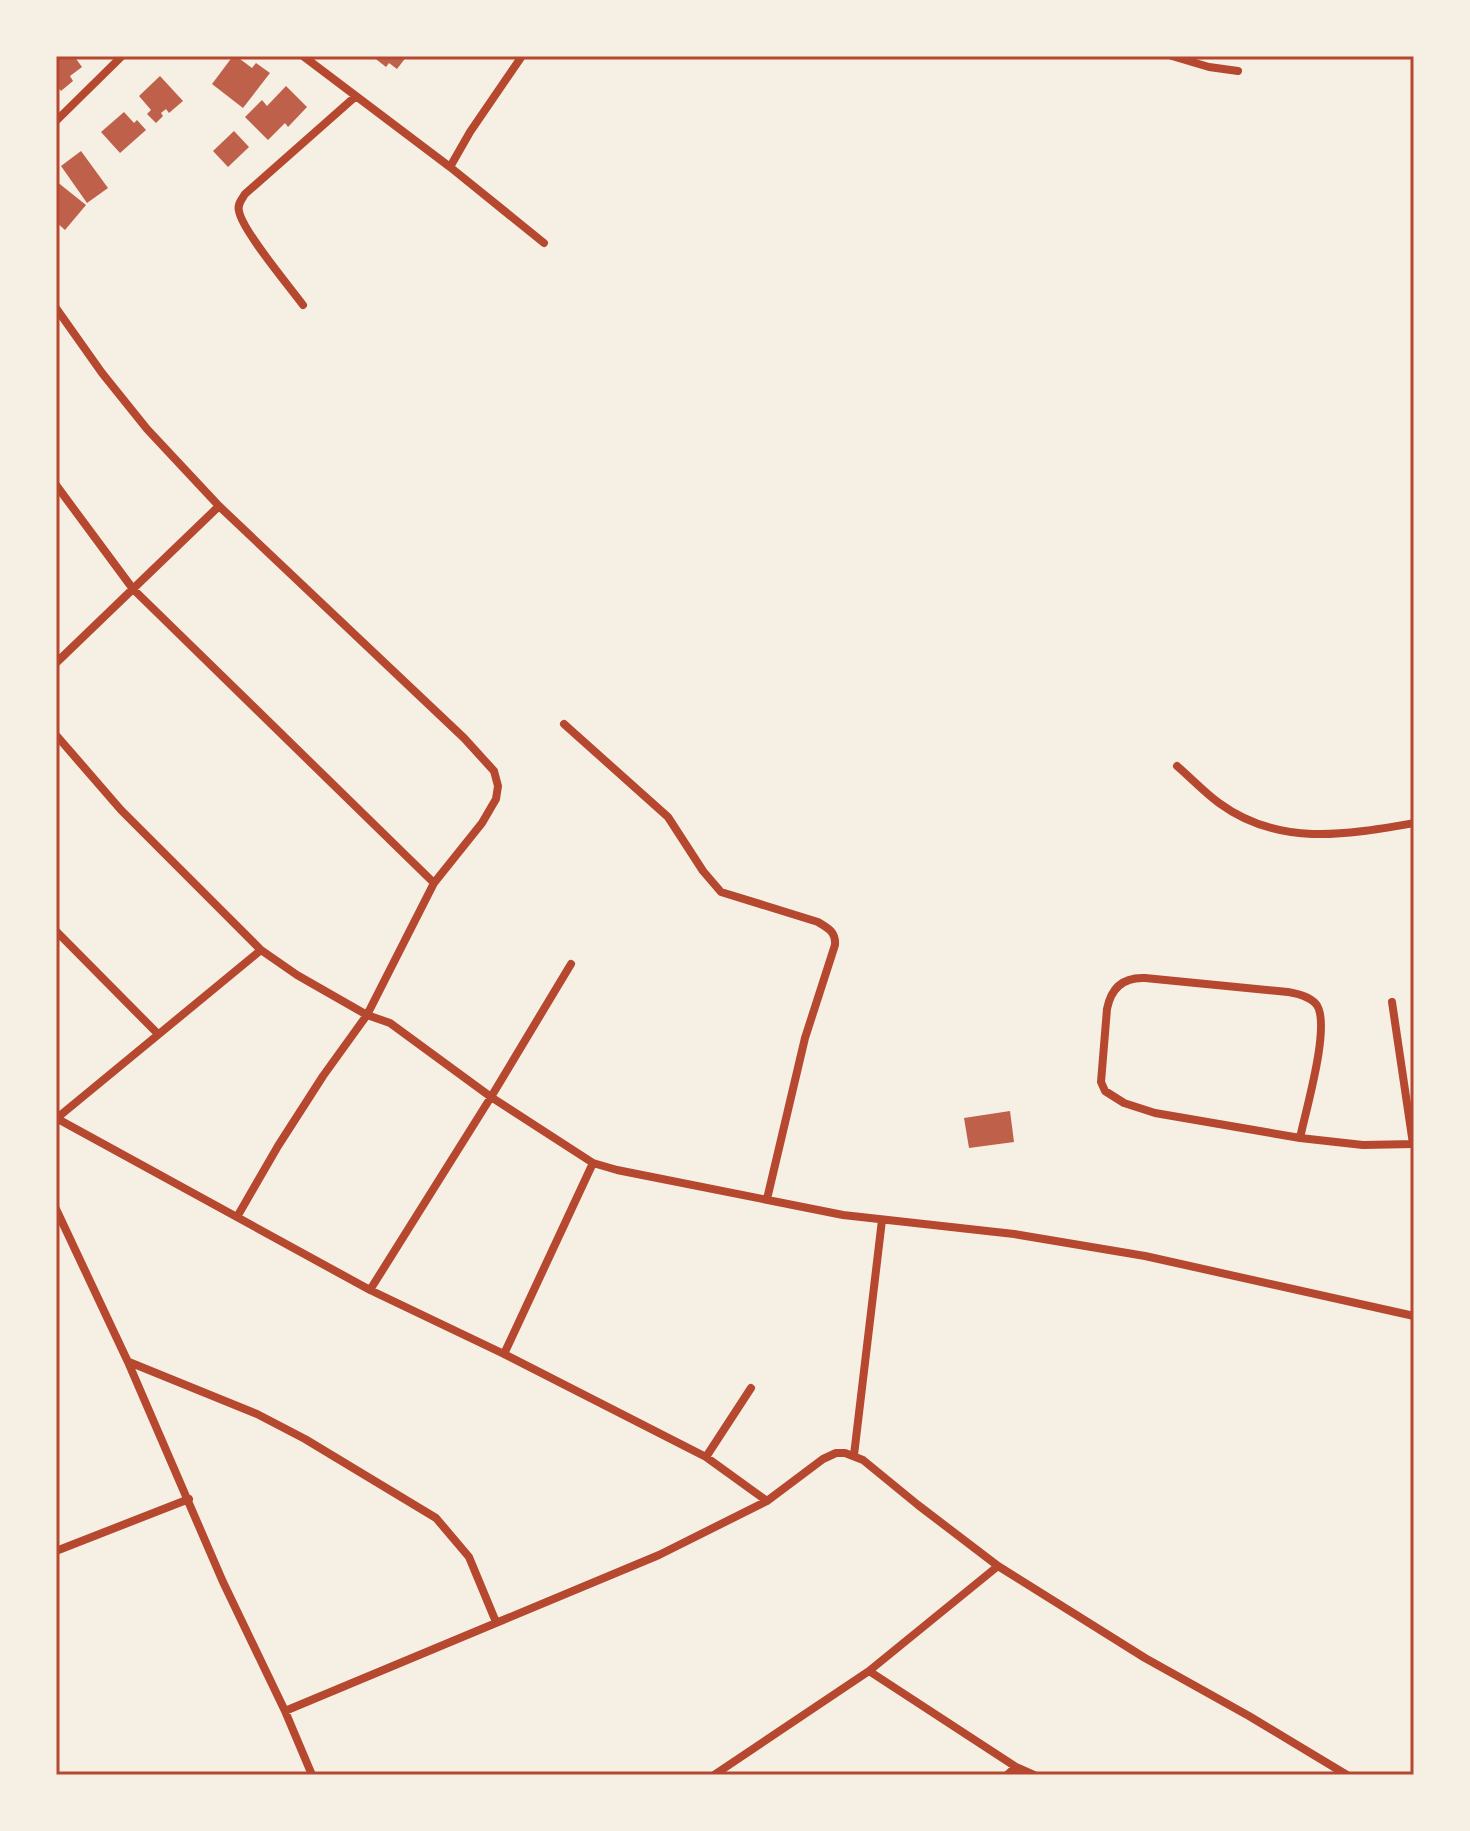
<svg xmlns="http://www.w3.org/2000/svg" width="1470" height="1831" font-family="'DM Sans',sans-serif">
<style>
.building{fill:#bf614a}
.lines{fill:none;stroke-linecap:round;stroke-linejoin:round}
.minor{stroke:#b5482f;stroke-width:8}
.neatline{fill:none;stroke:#b5482f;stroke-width:3}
</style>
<rect width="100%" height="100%" fill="#f6efe4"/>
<path class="building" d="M56 56H74L82 67 70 76 73 81 61 91 56 85Z
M233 56H236L252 68 256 63 270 73 243 108 212 84Z
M372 56H407L397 69 389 63 386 67Z
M160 76 183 101 169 113 166 109 161 113 163 116 156 123 147 114 151 110 139 96Z
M286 86 307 107 288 127 285 123 268 140 245 117 262 100 267 106Z
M124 112 134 123 137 120 146 130 120 153 101 132Z
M234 131 249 147 228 167 213 151Z
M81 151 108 188 87 203 61 166Z
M56 181 86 205 65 230 56 222Z
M1010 1111 1014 1142 969 1148 964 1118Z"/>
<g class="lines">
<path class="minor" d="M303 56 450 167 544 243
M1172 56 1209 67 1238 71
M56 121 122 56
M450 167 470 132 522 56
M303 305C289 286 242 230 239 211 237 204 242 199 245 194L356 96
M56 308 102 373 147 429 219 506 464 738 494 771 498 786 496 799 482 823 434 883 367 1015 323 1076 278 1146 237 1217
M56 485 133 589 434 883
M56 663 219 506
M564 724 668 817 703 871 721 892 818 922C828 928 836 932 835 945L805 1038 767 1199
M56 735 121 810 261 950 297 975 367 1015 390 1023 491 1097 593 1163 617 1170 843 1215 1014 1234 1145 1256 1414 1316
M1177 766C1191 778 1204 792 1219 803 1279 847 1345 835 1414 823
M56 931 157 1033
M1392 1002 1413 1144
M56 1118 370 1290 504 1354 706 1457 767 1501
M57 1118 261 950
M1300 1138C1305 1113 1332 1023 1316 1004 1309 996 1298 994 1288 992L1145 978C1123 977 1111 988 1107 1009L1101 1082 1105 1091 1124 1103 1155 1113 1300 1138 1363 1145 1414 1144
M56 1209 128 1362 223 1582 285 1711 312 1775
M370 1290 491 1097 571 964
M504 1354 593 1163
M129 1362 257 1414 305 1439 436 1518 469 1557 496 1622
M854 1455 882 1220
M706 1457 751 1388
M56 1551 189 1499
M998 1566 869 1671 1016 1767 1034 1775
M285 1711 659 1555 767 1501 823 1459 836 1453H845L863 1460 918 1505 998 1566 1145 1658 1249 1716 1347 1775
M714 1775 869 1671
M1007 1775 1016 1767"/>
</g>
<rect width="1470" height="1831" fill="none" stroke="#f6efe4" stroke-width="116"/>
<rect x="58" y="58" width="1354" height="1715" class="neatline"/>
</svg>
